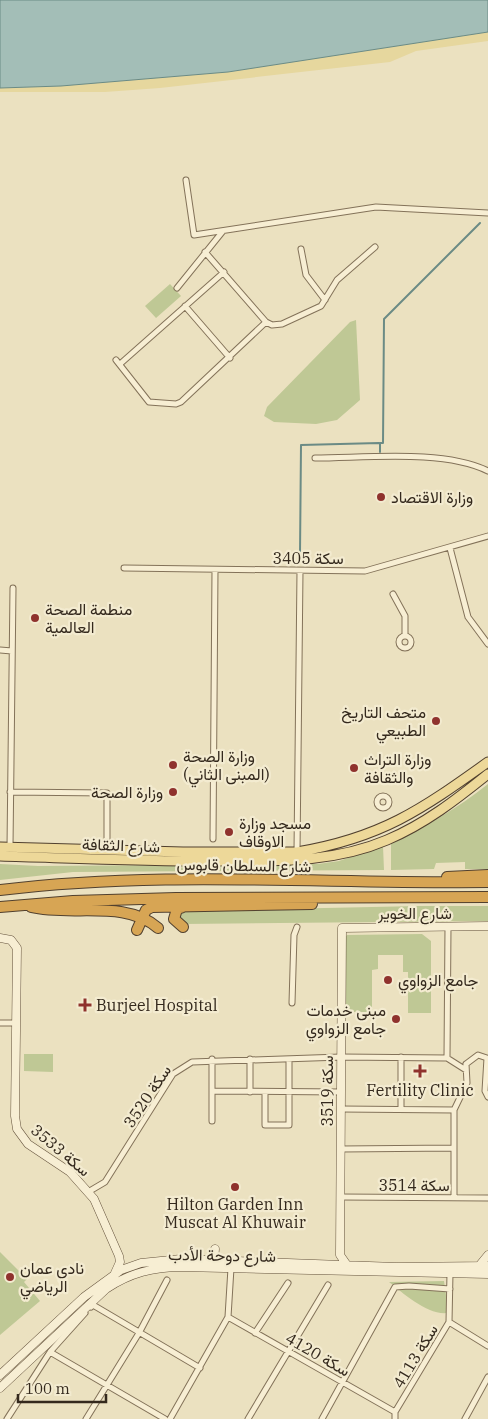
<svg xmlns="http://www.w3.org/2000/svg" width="488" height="1419" font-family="'IBM Plex Serif',Vazirmatn,serif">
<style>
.green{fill:#bfc895}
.sand{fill:#e6d79e}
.water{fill:#a3beb7;stroke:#6b8b85}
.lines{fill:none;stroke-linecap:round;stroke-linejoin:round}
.stream{stroke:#6b8b85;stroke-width:2}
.street-casing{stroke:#837259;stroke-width:7}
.secondary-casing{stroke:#65533d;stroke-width:9}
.primary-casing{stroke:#51402e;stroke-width:11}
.highway-casing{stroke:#51402e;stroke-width:12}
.street{stroke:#f7eed3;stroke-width:5}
.secondary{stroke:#f7eed3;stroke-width:8}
.primary{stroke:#edd899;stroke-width:9}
.highway{stroke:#d7a554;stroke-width:10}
.poi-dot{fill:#8f322d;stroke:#f3ebd0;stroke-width:2}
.labels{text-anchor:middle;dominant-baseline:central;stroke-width:4.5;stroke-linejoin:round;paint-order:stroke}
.poi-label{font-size:16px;fill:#34291d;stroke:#f3ebd0;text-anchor:start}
.street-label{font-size:16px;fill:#34291d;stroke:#f3ebd0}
</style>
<rect width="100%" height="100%" fill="#ebe1c0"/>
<path class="green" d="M170 284 181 296 156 318 145 306Z
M356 320 360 400 337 420 316 424 274 422 264 416 267 407 350 322Z
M488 784V869H465V862L436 863 434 869 391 870V844C425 826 457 809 488 784Z
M383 846 384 870 73 872 0 880V864L38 866 318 864 339 861Z
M419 906H488V921L183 924 181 923 179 914 183 911Z
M422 934 431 941V1013H408V972H403V955H378V969L372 970V1012H344L345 938 347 935Z
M24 1054H53V1072L24 1071Z
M0 1252 27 1279 24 1282 40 1301 0 1335Z
M444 1281 448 1309 447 1313C427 1315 403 1293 389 1282Z"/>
<path class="sand" d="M488 32V41L416 51 390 62 160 88 105 92H0V88L61 86 228 72Z"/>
<path class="water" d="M0 0H488V32L228 72 61 86 0 88Z"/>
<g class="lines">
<path class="stream" d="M380 452V443H383L384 319 480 223
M300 554 301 445 379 443"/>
<defs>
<path id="street" d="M186 180 194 235 376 207 488 213
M301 249 306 275 325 300
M205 252 266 322 272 325 282 324 321 306 337 280 375 247
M177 288 223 231
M185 306 230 358
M116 360 149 402 176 404 181 402 266 322
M120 364 224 272
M315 458C365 458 444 449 488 471
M450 548 468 617 488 644
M124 568 365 571 488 536
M393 594 405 616V636
M399 642a6 6 0 1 1 12 0a6 6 0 1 1-12 0Z
M0 650 12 651
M10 792 107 793V850
M377 802a6 6 0 1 1 12 0a6 6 0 1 1-12 0Z
M213 839 215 570
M10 847 13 588
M297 852 300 571
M292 1003 294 935 297 927
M0 1023H16
M447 1058 448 927
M466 1064 478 1055 487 1058 485 1091 488 1097
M212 1091 341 1092
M250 1092V1059
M265 1092V1125H289V1059
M341 1109 454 1110
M401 1109V1057
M212 1121V1059
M341 1149 454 1148
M88 1192 105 1182 173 1074 192 1062 341 1057 447 1058 466 1070
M341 1197 488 1198
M454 1198V1110L467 1083 466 1064
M91 1307 93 1305 200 1368
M228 1317 395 1412
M449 1322 488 1346
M255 1333 288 1283
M50 1352 165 1419
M7 1419 50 1352 85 1313
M86 1419 139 1333 167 1280
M170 1419 228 1317 231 1268
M248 1419 328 1285
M322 1419 395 1287 409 1286 450 1289
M395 1419V1412L449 1322 450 1273
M465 1419 488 1377"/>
<path id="secondary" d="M0 938 11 940 17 948 15 1116 17 1129 28 1144 70 1172 94 1199 119 1256 120 1262 115 1273
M214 1260 215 1249
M347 1265 340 1255 342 928 488 926
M479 1266 488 1255
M0 1375 84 1297 121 1270 141 1263 181 1259 396 1267 488 1266
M0 1388 106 1289C130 1273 153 1267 182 1267L488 1274"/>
<path id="primary" d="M0 847 183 852H297C381 838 421 810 488 762
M0 856C71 858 141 861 212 861 272 861 331 864 387 840 425 824 457 799 488 774"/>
<path id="highway" d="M447 877 488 875
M0 890C162 870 325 884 488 882
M0 907 73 901 176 898 488 897
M31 907C72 917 125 899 158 928
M183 927 174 919 177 909 183 907
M137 930 146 910 152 907 312 904"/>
</defs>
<use href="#street" class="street-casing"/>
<use href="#secondary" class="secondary-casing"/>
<use href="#primary" class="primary-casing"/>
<use href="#highway" class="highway-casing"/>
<use href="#street" class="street"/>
<use href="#secondary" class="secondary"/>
<use href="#primary" class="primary"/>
<use href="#highway" class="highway"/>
</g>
<g class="poi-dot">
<circle cx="381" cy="497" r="5"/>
<circle cx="35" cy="618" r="5"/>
<circle cx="436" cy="721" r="5"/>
<circle cx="173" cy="765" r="5"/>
<circle cx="354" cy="768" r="5"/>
<circle cx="173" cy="792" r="5"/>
<circle cx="229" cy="832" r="5"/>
<circle cx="388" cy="980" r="5"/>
<path d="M82.5 997.5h5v5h5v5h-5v5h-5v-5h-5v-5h5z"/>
<circle cx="396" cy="1019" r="5"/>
<path d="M417.5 1063.5h5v5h5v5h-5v5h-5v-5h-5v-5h5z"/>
<circle cx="235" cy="1187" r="5"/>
<circle cx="10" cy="1277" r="5"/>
</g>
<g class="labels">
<g class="poi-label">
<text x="391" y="497">وزارة الاقتصاد</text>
<text x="45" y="609">منطمة الصحة<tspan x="45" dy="18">العالمية</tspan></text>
<text x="426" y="712" text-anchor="end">متحف التاريخ<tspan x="426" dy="18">الطبيعي</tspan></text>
<text x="183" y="756">وزارة الصحة<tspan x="183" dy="18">(المبنى الثاني)</tspan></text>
<text x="364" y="759">وزارة التراث<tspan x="364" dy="18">والثقافة</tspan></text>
<text x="163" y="792" text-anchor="end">وزارة الصحة</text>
<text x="239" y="823">مسجد وزارة<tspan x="239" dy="18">الاوقاف</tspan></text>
<text x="398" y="980">جامع الزواوي</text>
<text x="96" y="1005">Burjeel Hospital</text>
<text x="386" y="1010" text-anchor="end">مبنى خدمات<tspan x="386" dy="18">جامع الزواوي</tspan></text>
<text x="420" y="1090" text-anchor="middle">Fertility Clinic</text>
<text x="235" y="1204" text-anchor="middle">Hilton Garden Inn<tspan x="235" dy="18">Muscat Al Khuwair</tspan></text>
<text x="20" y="1268">نادي عمان<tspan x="20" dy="18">الرياضي</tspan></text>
</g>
<g class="street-label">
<text x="308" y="558">سكة 3405</text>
<text transform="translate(121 845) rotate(2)">شارع الثقافة</text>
<text transform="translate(244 865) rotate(1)">شارع السلطان قابوس</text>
<text x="415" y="913">شارع الخوير</text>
<text transform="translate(327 1091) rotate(-90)">سكة 3519</text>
<text transform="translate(147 1096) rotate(-56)">سكة 3520</text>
<text transform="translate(61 1150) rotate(40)">سكة 3533</text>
<text x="414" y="1185">سكة 3514</text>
<text transform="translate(222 1255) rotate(1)">شارع دوحة الأدب</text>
<text transform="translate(318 1354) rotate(30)">سكة 4120</text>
<text transform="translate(415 1356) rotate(-59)">سكة 4113</text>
</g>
</g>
<path d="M18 1394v8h88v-8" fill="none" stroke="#34291d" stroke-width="2.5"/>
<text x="25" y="1394" font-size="15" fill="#34291d" stroke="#f3ebd0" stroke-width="4" paint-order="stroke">100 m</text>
</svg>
